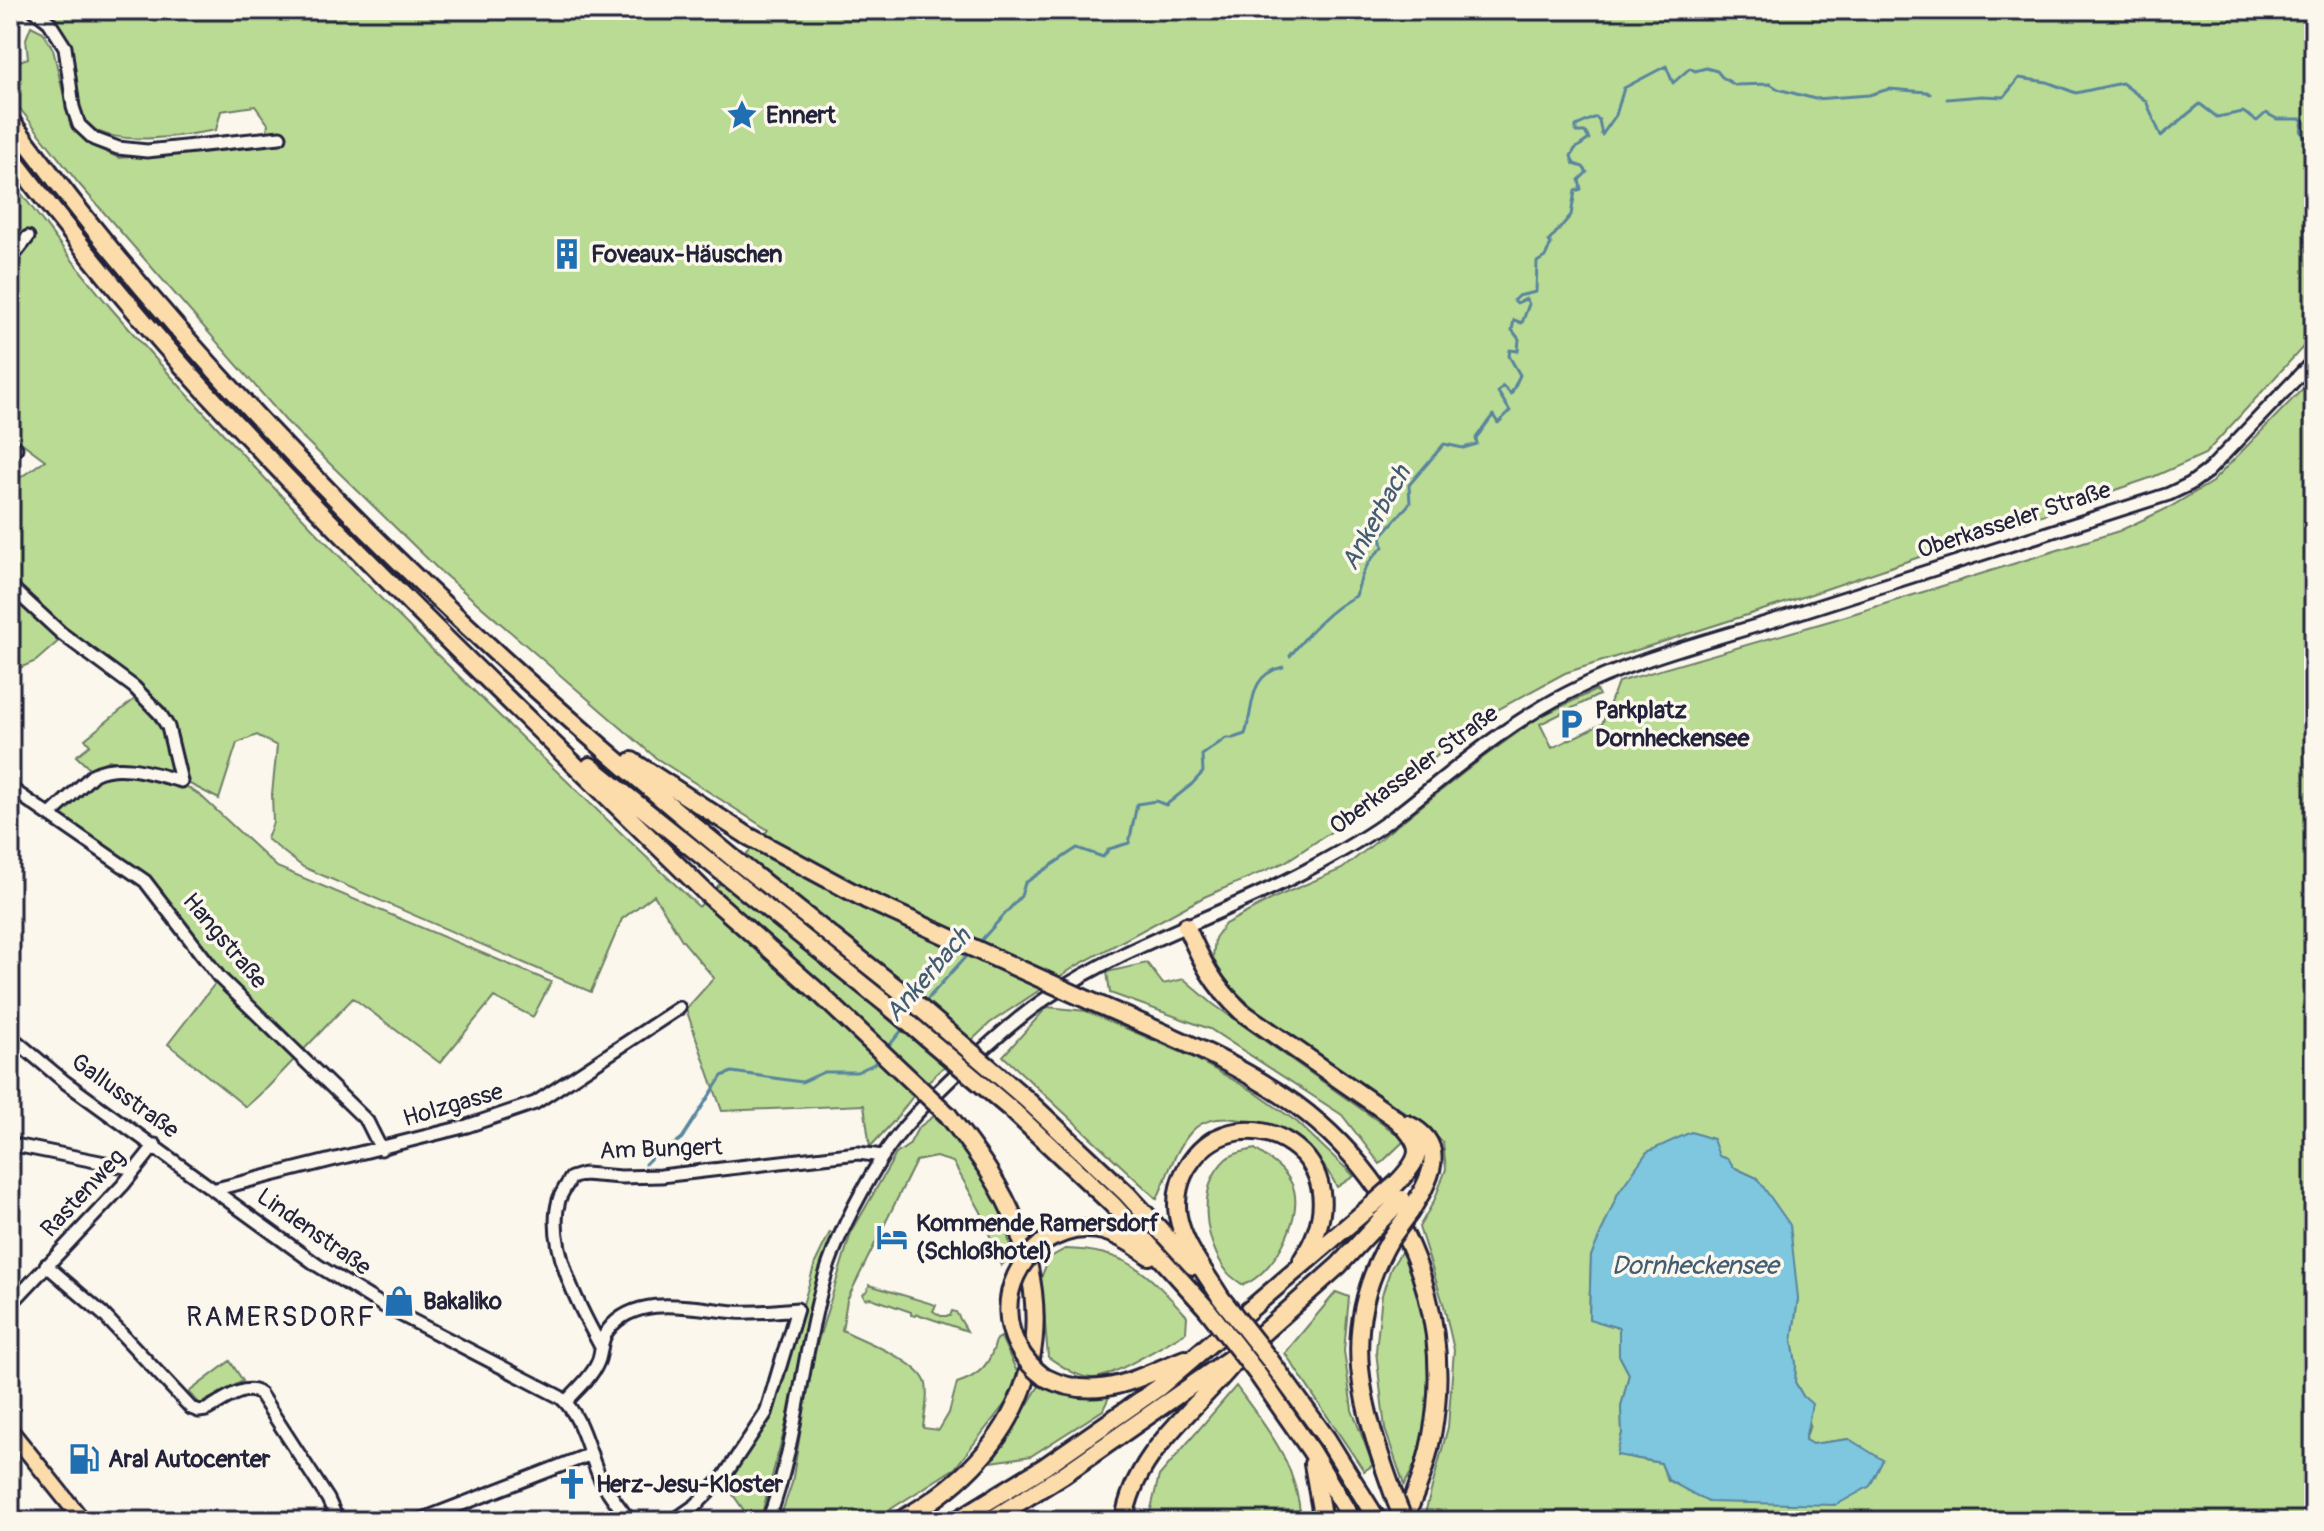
<svg xmlns="http://www.w3.org/2000/svg" width="2324" height="1531" font-family="Pangolin,sans-serif">
<style>
.green{fill:#badb94;stroke:#6e7e68;stroke-width:2;fill-rule:evenodd}
.water{fill:#7ec7de;stroke:#59859d;stroke-width:2}
.lines{fill:none;stroke-linecap:round;stroke-linejoin:round}
.stream{stroke:#59859d;stroke-width:3}
.minor-casing{stroke:#22223b;stroke-width:17}
.major-casing{stroke:#22223b;stroke-width:20}
.highway-casing{stroke:#22223b;stroke-width:22}
.minor{stroke:#fbf7ec;stroke-width:11}
.major{stroke:#fddcac;stroke-width:14}
.highway{stroke:#fddcac;stroke-width:16}
.highway-bridge-casing{stroke:#22223b;stroke-width:22;stroke-linecap:butt}
.highway-bridge{stroke:#fddcac;stroke-width:16}
.labels{text-anchor:middle;dominant-baseline:central;stroke-width:7;stroke-linejoin:round;paint-order:stroke}
.poi-label{font-size:24px;font-weight:bold;fill:#22223b;stroke:#fbf7ec;text-anchor:start}
.street-label{font-size:24px;fill:#22223b;stroke:#fbf7ec}
.water-label{font-size:26px;font-style:italic;fill:#425c74;stroke:#fbf7ec}
.quarter-label{font-size:28px;letter-spacing:2px;fill:#22223b;stroke:#fbf7ec}
</style>
<rect width="100%" height="100%" fill="#fbf7ec"/>
<filter id="ink" filterUnits="userSpaceOnUse"><feTurbulence type="fractalNoise" baseFrequency=".0125" numOctaves="2"/><feDisplacementMap in="SourceGraphic" scale="16" xChannelSelector="R" yChannelSelector="G"/><feConvolveMatrix kernelMatrix="1 2 1 2 8 2 1 2 1" color-interpolation-filters="sRGB"/></filter>
<g filter="url(#ink)">
<path class="green" d="M46 10H2314V335L2205 454 2153 477 1791 601 1565 673 1497 710 1378 801 1285 862 1204 897 1076 966 990 1023 914 1095 894 1121 870 1147 864 1105 722 1111 686 1009 714 978 682 940 654 895 622 919 591 992 303 867 267 839 273 822 272 794 277 746 257 735 237 743 219 799 182 780 109 760 91 770 76 756 90 745 85 739 136 698 16 588 10 580V485L45 460 10 434V179C43 221 75 266 110 307 294 520 495 714 699 907L768 830 656 758 439 570 285 420 79 184 10 96V60L17 62 28 58 26 39 31 26 43 32 53 49 71 127 94 147 119 158 265 144 268 124 255 106 221 111 216 130C185 135 96 153 81 114 76 101 76 84 74 71 69 43 66 30 46 10Z
M2314 377V1521H1423L1448 1427 1454 1350 1444 1306 1419 1227 1434 1201 1446 1169 1443 1142 1406 1113 1261 1015 1222 979 1213 957 1215 938 1225 924 1276 897 1342 869 1481 759 1539 717 1596 690 1599 695 1540 724 1552 748 1602 724 1618 682 1833 620 2119 531 2170 507 2212 482ZM1647 1152 1728 1159 1733 1167 1757 1178 1798 1298 1792 1340 1796 1364 1795 1382 1803 1396 1810 1425 1805 1440 1812 1444 1849 1439 1668 1481 1661 1463 1618 1455 1622 1433 1621 1407 1629 1374 1619 1355V1328L1589 1318 1591 1256Z
M10 593 61 639 36 661 13 671 10 670Z
M115 771 181 783 201 796 277 867 551 982 533 1017 494 997 440 1063 353 998 268 1087 246 1107 168 1044 220 977 151 879 56 817 100 775Z
M1147 963 1163 984 1184 979 1213 1004 1405 1140 1380 1164 1342 1115 1210 1029 1110 993 1107 972Z
M1047 1007 1086 1011 1192 1057 1253 1091 1297 1122 1354 1176 1337 1187C1330 1173 1322 1162 1311 1152 1287 1130 1217 1101 1191 1132 1175 1150 1167 1177 1157 1199L1003 1056Z
M934 1116C961 1143 990 1176 1002 1212 1006 1226 1009 1241 1012 1255L1001 1266 981 1212 953 1162 936 1157 916 1161 847 1300 842 1330C862 1340 921 1362 926 1384 929 1399 924 1414 923 1428L939 1430 949 1413 957 1383C980 1376 991 1363 996 1340L1001 1337 1018 1374 1011 1396 955 1468 872 1521H779L792 1483 812 1361 851 1233 896 1154 909 1145 918 1128Z
M1255 1149C1270 1160 1289 1171 1294 1190 1302 1221 1272 1275 1243 1285 1238 1281 1232 1278 1228 1273 1204 1243 1196 1187 1226 1159 1232 1153 1246 1151 1255 1149Z
M830 1232 833 1234 820 1272 792 1402 761 1517 759 1521H742L745 1512 724 1482 771 1416 815 1263Z
M1065 1249C1128 1250 1147 1273 1187 1316L1186 1332C1169 1342 1111 1378 1094 1378 1077 1378 1062 1366 1048 1357L1041 1278 1049 1258Z
M1403 1249C1430 1332 1452 1405 1404 1485L1385 1429 1376 1351 1382 1295 1391 1268Z
M869 1285 936 1305 933 1311 941 1316H950L952 1311 956 1312 967 1331 917 1314 915 1316 911 1315V1312L871 1298 865 1299 863 1294 868 1290Z
M1336 1292 1349 1297 1344 1351 1352 1410 1373 1465 1364 1471 1285 1353Z
M230 1361 243 1381 200 1404 189 1392Z
M1039 1386 1061 1395 1109 1397 1103 1410 1031 1456 992 1462Z
M1236 1386C1269 1431 1297 1463 1301 1521H1148L1159 1476Z"/>
<path class="water" d="M1691 1132 1713 1139 1719 1156 1728 1159 1733 1167 1757 1178 1790 1225 1798 1298 1792 1340 1796 1364 1795 1382 1803 1396 1812 1404 1805 1440 1812 1444 1849 1439 1883 1460 1870 1486 1836 1505 1708 1502 1668 1480 1661 1463 1617 1455 1622 1433 1621 1407 1629 1374 1619 1355V1328L1589 1319 1591 1256 1618 1193 1647 1152Z"/>
<g class="lines">
<path class="stream" d="M1947 99 1982 96 2004 97 2019 78 2047 82 2076 93 2122 83 2146 101 2161 136 2200 104 2217 117 2243 112 2257 121 2266 113 2277 119H2303L2301 132 2314 149
M1290 656C1307 635 1330 608 1356 596 1361 575 1366 562 1383 547L1381 536 1410 503 1409 485 1444 444 1463 448 1477 444 1476 438 1493 415 1498 423 1510 411 1498 392 1503 386 1511 394 1520 375 1509 356 1510 350 1518 351 1519 339 1512 330 1514 320 1522 323 1529 304 1526 299 1517 303 1514 300 1518 296 1536 292 1537 262 1545 257 1551 244 1549 241 1571 215 1575 191 1581 189 1579 180 1587 172 1583 167 1574 164 1571 156 1575 149 1589 139 1585 132H1576V126L1596 117 1599 120 1602 135 1616 115 1624 88 1666 66 1673 83 1690 68 1695 71 1706 68 1717 71 1722 77 1735 85 1770 84 1778 89 1815 99 1869 95 1889 89 1927 92 1930 94
M977 945 1021 896 1025 883 1077 848 1103 857 1109 849 1129 843 1137 804 1156 801 1166 805 1191 785 1203 772 1202 755 1226 738H1233L1245 734C1255 706 1247 675 1283 667
M923 1004 969 953
M888 1047 903 1029
M645 1164 663 1146 673 1145 682 1138 722 1076 732 1072 802 1082 824 1072H857L874 1064 880 1056"/>
<defs>
<path id="minor" d="M34 10 49 22 65 47 73 107 79 125 94 139 118 148 147 151 280 137
M10 260 28 237
M10 443 16 448
M10 586 61 633 134 687 160 714 168 727 181 781C154 774 120 761 94 774L50 815
M10 788 145 881 219 977 367 1121 381 1149
M10 1036 65 1082 317 1265 382 1305 560 1397C583 1416 588 1454 601 1480 609 1494 620 1508 630 1521
M10 1144 135 1169
M216 1189 467 1126 535 1103 679 1008
M46 1265 103 1314 191 1408 199 1411 206 1410C221 1402 245 1382 260 1394L328 1499 338 1521
M10 1305 123 1185 155 1145
M600 1345C579 1307 546 1244 559 1200 561 1193 567 1185 571 1178L584 1174 621 1177 661 1176 858 1153 883 1156
M566 1402C576 1390 591 1378 597 1364 603 1353 599 1341 608 1330 637 1292 696 1309 736 1312 756 1313 776 1311 797 1309L766 1413 723 1478 696 1505 673 1521
M418 1521 591 1454
M768 1521C798 1441 801 1357 825 1276 837 1236 859 1195 881 1159 900 1128 929 1100 955 1075 985 1048 1014 1020 1048 997 1128 943 1222 916 1307 870 1337 854 1367 837 1394 817 1451 773 1504 725 1568 693 1635 658 1716 639 1788 616 1915 575 2042 535 2169 494L2190 484 2208 471 2314 360"/>
<path id="major" d="M10 1430 83 1521"/>
<path id="highway" d="M10 120C38 157 66 194 95 230 283 463 503 669 733 858
M10 155C73 237 138 318 208 394 367 566 538 728 705 892
M632 761 748 836
M590 766 722 872
M1186 926C1202 962 1213 985 1242 1012L1396 1119C1426 1147 1422 1158 1395 1185
M1088 1000C1159 1031 1232 1059 1295 1104 1428 1202 1477 1372 1403 1521
M1025 1098 1127 1194 1193 1266
M1013 1111 1113 1205 1207 1309
M1407 1124C1451 1145 1429 1181 1410 1212
M1391 1238C1336 1331 1362 1407 1396 1501
M1041 1244C1081 1218 1113 1228 1149 1256
M1221 1298C1206 1273 1183 1245 1178 1216 1175 1198 1179 1178 1190 1163 1241 1087 1371 1156 1302 1260
M1269 1359 1327 1439 1378 1521
M1256 1372 1311 1451 1353 1521
M1044 1377C1097 1404 1136 1378 1185 1359
M1313 1464 1323 1521
M899 1521C1014 1457 1063 1357 1018 1229 1003 1187 975 1150 948 1115
M956 1521 1044 1467 1158 1388 1371 1206
M989 1521 1063 1475 1248 1346 1339 1265 1380 1221
M1124 1521C1133 1455 1191 1414 1232 1365"/>
</defs>
<use href="#minor" class="minor-casing"/>
<use href="#major" class="major-casing"/>
<use href="#highway" class="highway-casing"/>
<use href="#minor" class="minor"/>
<use href="#major" class="major"/>
<use href="#highway" class="highway"/>
<defs>
<path id="highway-bridge" d="M748 836 867 900 1088 1000
M733 858 898 989 1025 1098
M722 872 885 1003 1013 1111
M705 892 817 991 948 1115
M1371 1206 1395 1185
M1380 1221 1402 1199
M1391 1238 1410 1212
M1041 1244C996 1281 998 1342 1044 1377
M1221 1298 1269 1359
M1207 1309 1256 1372
M1396 1501 1404 1521"/>
</defs>
<use href="#highway-bridge" class="highway-bridge-casing"/>
<use href="#highway-bridge" class="highway-bridge"/>
</g>
</g>
<defs>
<symbol id="sight-bare" viewBox="-9 -9 18 18"><path d="M0-6L1.8-2.2L6-1.7L2.9 1.2L3.7 5.4L0 3.3L-3.7 5.4L-2.9 1.2L-6-1.7L-1.8-2.2Z" fill="#1f6fb2" stroke="#fbf7ec" stroke-width="2.5" paint-order="stroke"/></symbol>
<symbol id="building-bare" viewBox="-9 -9 18 18"><path d="M-4-6H4V6H1V3H-1V6H-4ZM-2.5-4.3h1.7v1.8h-1.7ZM.8-4.3h1.7v1.8H.8ZM-2.5-1h1.7V.8h-1.7ZM.8-1h1.7V.8H.8Z" fill="#1f6fb2" stroke="#fbf7ec" stroke-width="2.5" paint-order="stroke"/></symbol>
<symbol id="parking-bare" viewBox="-9 -9 18 18"><path d="M-3.5-5.5H1a3.5 3.5 0 0 1 0 7H-1V5.5H-3.5ZM-1-3.4V-.6H.8a1.4 1.4 0 0 0 0-2.8Z" fill="#1f6fb2" stroke="#fbf7ec" stroke-width="2.5" paint-order="stroke"/></symbol>
<symbol id="hotel-bare" viewBox="-9 -9 18 18"><path d="M-6-4.5h1.5V1H6V5H4.5V3h-9V5H-6ZM-4 0a1.8 1.8 0 1 1 3.6 0ZM.5 0V-2.5h3Q6-2.5 6 0Z" fill="#1f6fb2" stroke="#fbf7ec" stroke-width="2.5" paint-order="stroke"/></symbol>
<symbol id="shop-bare" viewBox="-9 -9 18 18"><path d="M-5-2.5h2.3a2.7 3.5 0 0 1 5.4 0H5L5.5 6h-11ZM-1.5-2.5h3a1.5 2.3 0 0 0-3 0Z" fill="#1f6fb2" stroke="#fbf7ec" stroke-width="2.5" paint-order="stroke"/></symbol>
<symbol id="fuel-bare" viewBox="-9 -9 18 18"><path d="M-5.5-6h7V0h2V4h1.3V-2.5L3-4.5l.8-.8L6-3V5H2.5V1h-1V6h-7ZM-4.2-4.7v3.2H.2V-4.7Z" fill="#1f6fb2" stroke="#fbf7ec" stroke-width="2.5" paint-order="stroke"/></symbol>
<symbol id="church-bare" viewBox="-9 -9 18 18"><path d="M-1.2-6h2.4v3.5h3.3v2.4h-3.3V6h-2.4V-.1h-3.3v-2.4h3.3Z" fill="#1f6fb2" stroke="#fbf7ec" stroke-width="2.5" paint-order="stroke"/></symbol>
</defs>
<g fill-rule="evenodd">
<use href="#sight-bare" x="720" y="93" width="44" height="44"/>
<use href="#building-bare" x="545" y="232" width="44" height="44"/>
<use href="#parking-bare" x="1549" y="702" width="44" height="44"/>
<use href="#hotel-bare" x="870" y="1215" width="44" height="44"/>
<use href="#shop-bare" x="377" y="1279" width="44" height="44"/>
<use href="#fuel-bare" x="62" y="1437" width="44" height="44"/>
<use href="#church-bare" x="550" y="1462" width="44" height="44"/>
</g>
<g class="labels">
<g class="poi-label">
<text x="766" y="115">Ennert</text>
<text x="591" y="254">Foveaux-Häuschen</text>
<text x="1595" y="710">Parkplatz<tspan x="1595" dy="28">Dornheckensee</tspan></text>
<text x="916" y="1223">Kommende Ramersdorf<tspan x="916" dy="28">(Schloßhotel)</tspan></text>
<text x="423" y="1301">Bakaliko</text>
<text x="108" y="1459">Aral Autocenter</text>
<text x="596" y="1484">Herz-Jesu-Kloster</text>
</g>
<g class="street-label">
<text transform="translate(2014 520) rotate(-18)">Oberkasseler Straße</text>
<text transform="translate(1414 770) rotate(-36)">Oberkasseler Straße</text>
<text transform="translate(225 941) rotate(50)">Hangstraße</text>
<text transform="translate(125 1096) rotate(36)">Gallusstraße</text>
<text transform="translate(453 1105) rotate(-16)">Holzgasse</text>
<text transform="translate(661 1149) rotate(-2)">Am Bungert</text>
<text transform="translate(83 1193) rotate(-47)">Rastenweg</text>
<text transform="translate(314 1232) rotate(35)">Lindenstraße</text>
</g>
<g class="water-label">
<text transform="translate(1376 518) rotate(-61)">Ankerbach</text>
<text transform="translate(928 975) rotate(-49)">Ankerbach</text>
<text x="1695" y="1266">Dornheckensee</text>
</g>
<g class="quarter-label">
<text x="281" y="1317">RAMERSDORF</text>
</g>
</g>
<rect width="2324" height="1531" fill="none" stroke="#fbf7ec" stroke-width="40"/>
<rect x="20" y="20" width="2284" height="1491" fill="none" stroke="#22223b" stroke-width="3" filter="url(#ink)"/>
</svg>
